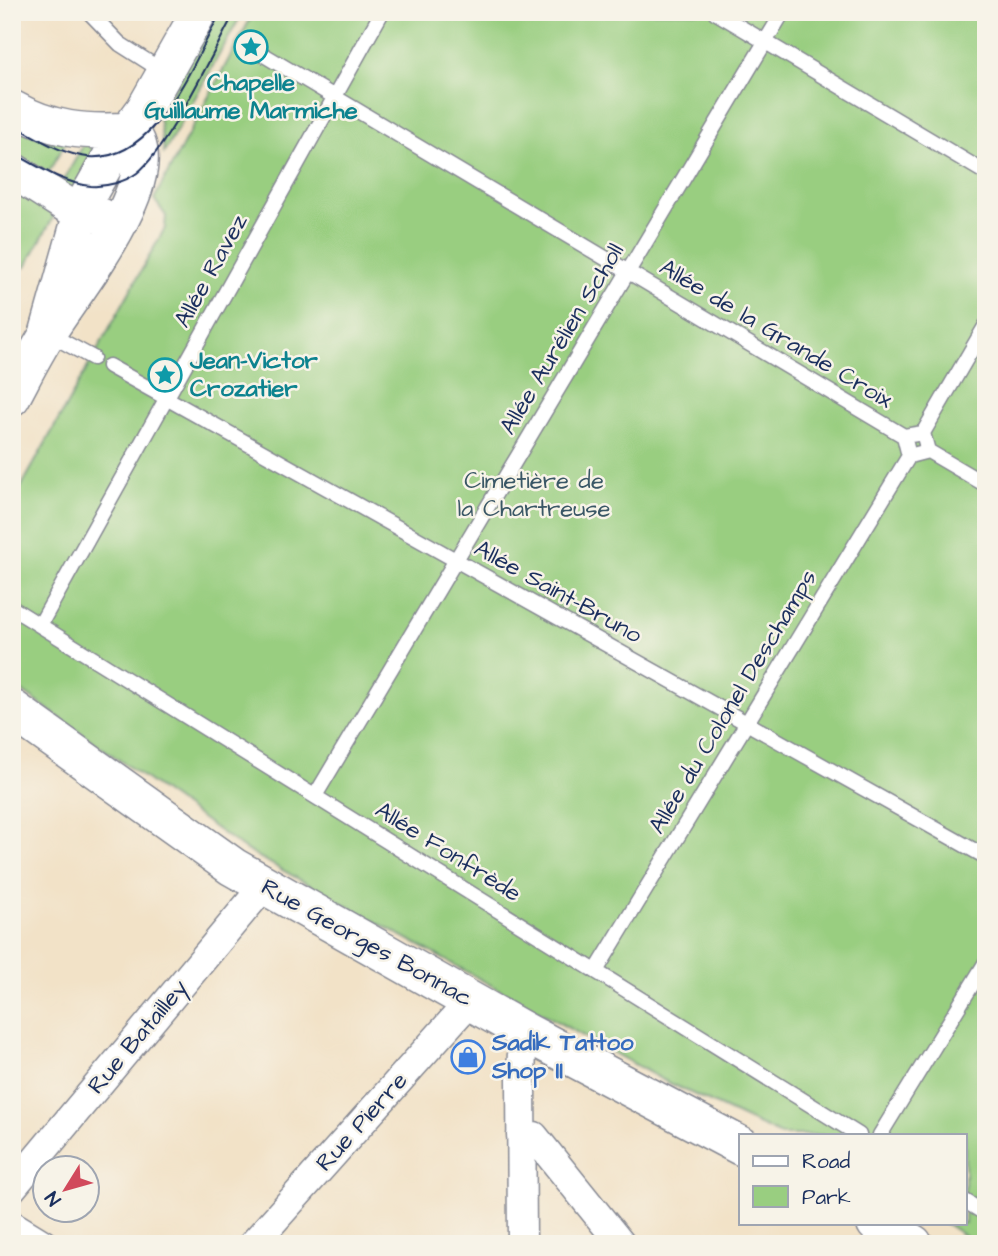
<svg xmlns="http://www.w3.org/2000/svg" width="998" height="1256" font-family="'Architects Daughter',sans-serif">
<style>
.green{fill:#99ce80;stroke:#5a7e6f;stroke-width:2}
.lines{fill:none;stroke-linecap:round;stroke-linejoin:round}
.service-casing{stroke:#868892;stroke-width:17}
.minor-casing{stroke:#868892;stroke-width:31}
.tertiary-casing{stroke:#868892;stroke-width:38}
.secondary-casing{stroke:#868892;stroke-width:41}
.service{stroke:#fff;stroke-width:14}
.minor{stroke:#fff;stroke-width:28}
.tertiary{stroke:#fff;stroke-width:35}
.secondary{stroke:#fff;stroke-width:38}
.tram{stroke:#1b2f5e;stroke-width:2}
.labels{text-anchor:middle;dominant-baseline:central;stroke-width:5;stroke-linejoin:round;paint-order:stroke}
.culture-label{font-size:24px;font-weight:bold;fill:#0d838f;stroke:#f7f3e8}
.street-label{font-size:24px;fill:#1b2f5e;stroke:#f7f3e8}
.park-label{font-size:24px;fill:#3a5766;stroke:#f7f3e8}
.shop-label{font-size:24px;font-weight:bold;fill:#366cbe;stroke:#f7f3e8;text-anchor:start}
</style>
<rect width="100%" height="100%" fill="#f7f3e8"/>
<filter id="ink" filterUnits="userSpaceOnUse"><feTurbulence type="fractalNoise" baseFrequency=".0143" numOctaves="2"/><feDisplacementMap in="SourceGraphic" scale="14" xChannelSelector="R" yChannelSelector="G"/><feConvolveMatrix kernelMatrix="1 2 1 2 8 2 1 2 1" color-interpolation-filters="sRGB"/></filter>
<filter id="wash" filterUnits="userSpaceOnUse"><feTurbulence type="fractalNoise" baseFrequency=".00686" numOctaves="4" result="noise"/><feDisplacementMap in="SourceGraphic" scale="28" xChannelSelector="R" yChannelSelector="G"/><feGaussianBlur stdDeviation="1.57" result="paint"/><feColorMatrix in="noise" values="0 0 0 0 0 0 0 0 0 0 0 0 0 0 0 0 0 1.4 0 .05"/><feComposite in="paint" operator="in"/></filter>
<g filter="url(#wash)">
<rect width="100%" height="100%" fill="#f2e2c7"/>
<path class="green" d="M215 12H243L164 153 159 116Z
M254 12H986V1244H977L945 1223H965V1135H781L663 1080 246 850 12 684V494L20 489 165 228 166 216 154 199Z
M25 123 67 140 44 180 12 162V147Z
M85 142 107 149 78 200 59 189Z
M12 185 54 216 25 268 12 261 15 251 12 249Z"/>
</g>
<g filter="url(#ink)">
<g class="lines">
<defs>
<path id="service" d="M89 12 120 44 164 72
M715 12 986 173
M264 55 904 436
M49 334 93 358
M109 366 986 857
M923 433 986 325
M923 433 928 451 909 456 904 436Z
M928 451 986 485
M12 608 859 1135
M40 625 382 12
M315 796 783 12
M596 971 909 456
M880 1135 986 962
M965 1201 986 1214"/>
<path id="minor" d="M521 1135 534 1136 621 1244
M12 1188 253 899 261 884
M12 1225 43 1244
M253 1244 471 1000
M522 1244 521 1078 522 1051 527 1033"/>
<path id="tertiary" d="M12 108C51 130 85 133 129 130
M12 170 67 205 101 216
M47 334 84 203 115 148 144 109 199 12
M12 398C24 376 35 353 49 332 72 294 174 171 129 130"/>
<path id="secondary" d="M12 709 233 867 527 1033 741 1146
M876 1223 913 1244"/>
</defs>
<use href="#service" class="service-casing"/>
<use href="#minor" class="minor-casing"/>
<use href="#tertiary" class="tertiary-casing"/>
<use href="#secondary" class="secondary-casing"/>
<use href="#service" class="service"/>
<use href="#minor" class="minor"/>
<use href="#tertiary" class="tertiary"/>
<use href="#secondary" class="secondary"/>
<path class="tram" d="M12 124C34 136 56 151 81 156 154 170 192 64 221 12
M12 152C37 166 62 183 91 186 106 187 125 182 137 173 168 149 214 50 235 12"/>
</g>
</g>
<defs>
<symbol id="sight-ring" viewBox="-11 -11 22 22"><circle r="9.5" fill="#f7f3e8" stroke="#0f9aa8" stroke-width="1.5"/><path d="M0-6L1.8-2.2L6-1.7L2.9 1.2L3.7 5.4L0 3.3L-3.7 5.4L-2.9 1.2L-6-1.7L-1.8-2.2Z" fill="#0f9aa8"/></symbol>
<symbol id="shop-ring" viewBox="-11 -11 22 22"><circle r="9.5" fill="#f7f3e8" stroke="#3f7fe0" stroke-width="1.5"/><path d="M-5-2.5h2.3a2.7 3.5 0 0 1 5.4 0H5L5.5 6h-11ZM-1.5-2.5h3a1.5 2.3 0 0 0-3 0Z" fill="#3f7fe0"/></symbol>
</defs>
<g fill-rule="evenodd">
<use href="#sight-ring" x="232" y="28" width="38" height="38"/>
<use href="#sight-ring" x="146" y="356" width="38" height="38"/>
<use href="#shop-ring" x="449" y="1038" width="38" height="38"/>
</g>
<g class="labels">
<g class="culture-label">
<text x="251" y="83">Chapelle<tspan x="251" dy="28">Guillaume Marmiche</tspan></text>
<text x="190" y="361" text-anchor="start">Jean-Victor<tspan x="190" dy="28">Crozatier</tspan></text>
</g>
<g class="street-label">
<text transform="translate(211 271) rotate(-61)">Allée Ravez</text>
<text transform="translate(776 334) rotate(31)">Allée de la Grande Croix</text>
<text transform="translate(562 339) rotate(-59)">Allée Aurélien Scholl</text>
<text transform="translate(558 592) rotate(29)">Allée Saint-Bruno</text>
<text transform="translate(733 702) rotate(-59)">Allée du Colonel Deschamps</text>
<text transform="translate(448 852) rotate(32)">Allée Fonfrède</text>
<text transform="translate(367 943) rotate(29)">Rue Georges Bonnac</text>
<text transform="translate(138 1037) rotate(-50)">Rue Batailley</text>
<text transform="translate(362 1122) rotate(-48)">Rue Pierre</text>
</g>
<g class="park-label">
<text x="534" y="481">Cimetière de<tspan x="534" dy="28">la Chartreuse</tspan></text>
</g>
<g class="shop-label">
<text x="492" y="1043">Sadik Tattoo<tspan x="492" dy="28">Shop II</tspan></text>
</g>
</g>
<rect width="998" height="1256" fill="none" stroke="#f7f3e8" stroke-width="42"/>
<rect x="739" y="1134" width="228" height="91" fill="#f7f3e8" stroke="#9fa5b1" stroke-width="2"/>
<rect x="753" y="1156" width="35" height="10" fill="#ffffff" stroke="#9fa5b1" stroke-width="2"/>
<text x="802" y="1168" font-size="21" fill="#1b2f5e">Road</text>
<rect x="753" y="1186" width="35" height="21" fill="#99ce80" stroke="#9fa5b1" stroke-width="2"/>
<text x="802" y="1204" font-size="21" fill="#1b2f5e">Park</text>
<g transform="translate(66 1189) rotate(233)"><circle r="33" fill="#f7f3e8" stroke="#9fa5b1" stroke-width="2"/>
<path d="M0-5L12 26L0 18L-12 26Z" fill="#d1495b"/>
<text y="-10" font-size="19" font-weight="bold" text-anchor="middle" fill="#1b2f5e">N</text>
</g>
</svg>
